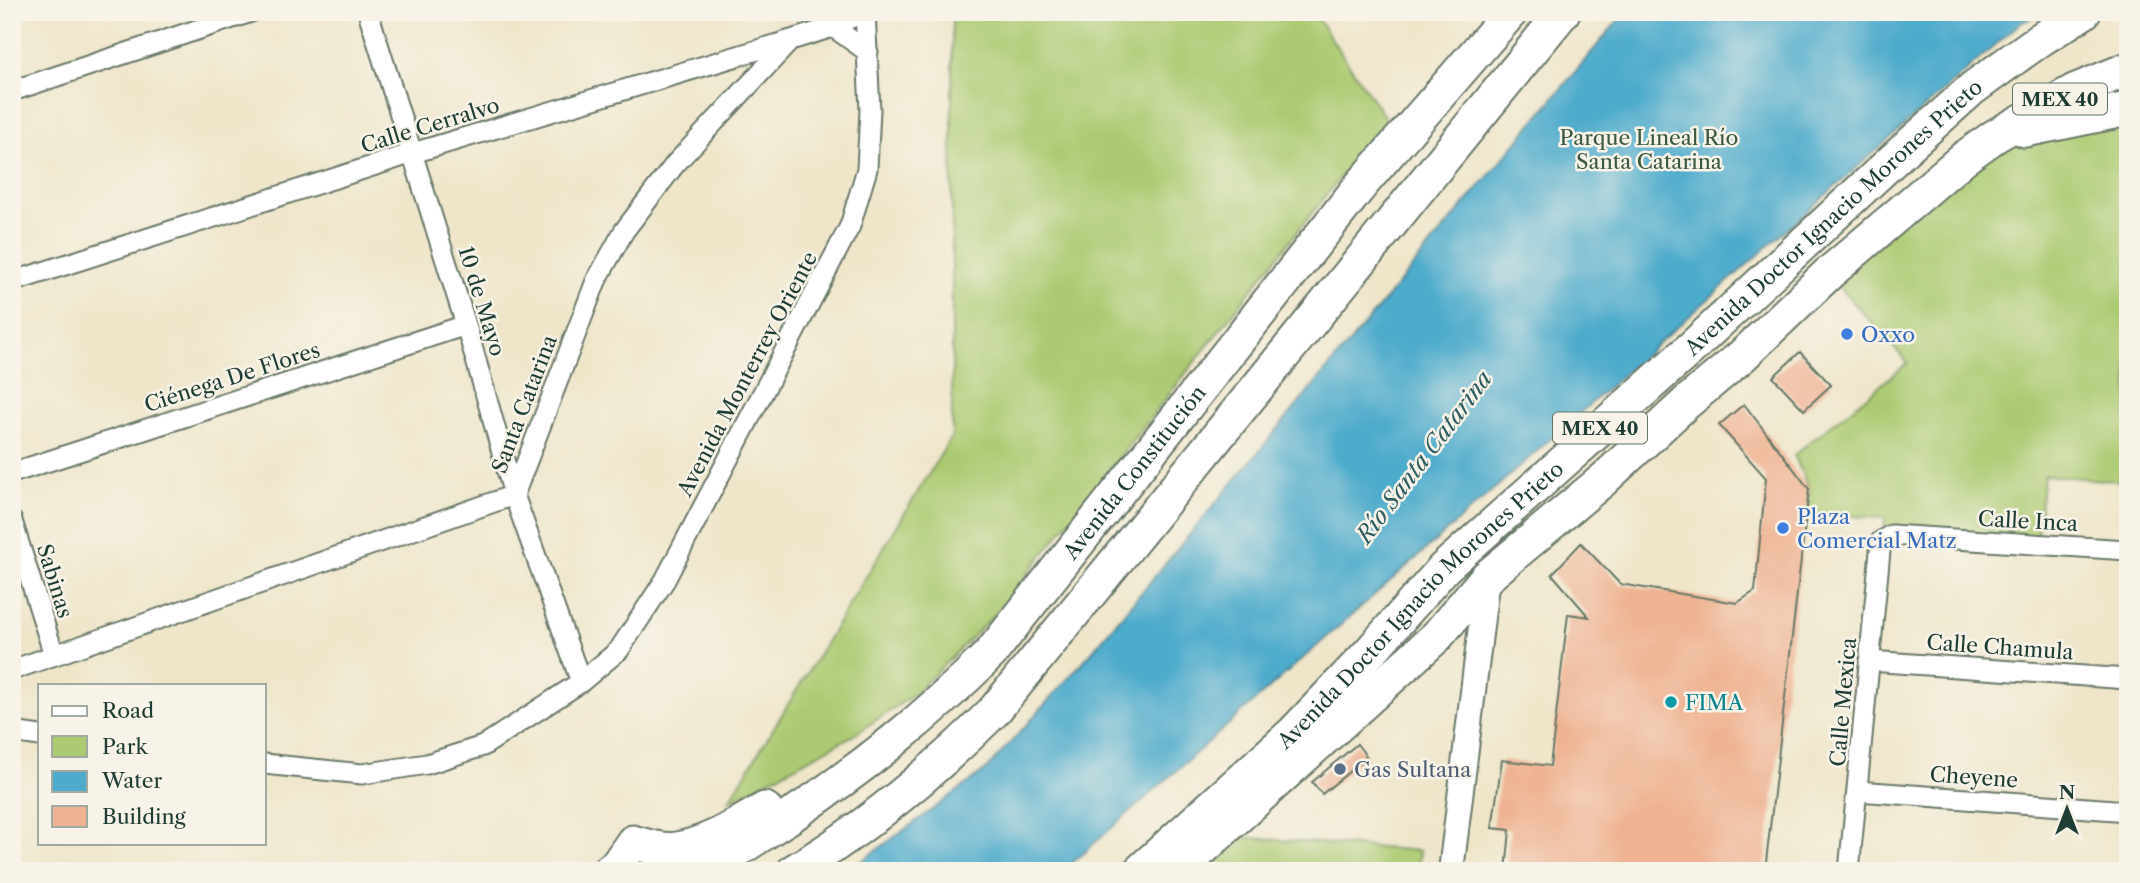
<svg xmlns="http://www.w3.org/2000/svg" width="2140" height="883" font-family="'Libre Caslon Text',serif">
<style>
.green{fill:#acca71;stroke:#668452;stroke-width:2}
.water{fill:#4eabcc;stroke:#367480;stroke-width:2}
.building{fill:#efb393}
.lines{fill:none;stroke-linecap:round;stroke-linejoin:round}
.minor-casing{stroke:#687868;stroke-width:23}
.tertiary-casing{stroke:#687868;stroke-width:28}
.trunk-casing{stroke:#687868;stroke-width:37}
.minor{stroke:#fff;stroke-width:19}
.tertiary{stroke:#fff;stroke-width:24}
.trunk{stroke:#fff;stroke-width:33}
.shop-dot{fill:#3f7fe0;stroke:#f7f3e8;stroke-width:2.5}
.culture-dot{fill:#0f9aa8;stroke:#f7f3e8;stroke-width:2.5}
.service-dot{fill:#5c6f8a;stroke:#f7f3e8;stroke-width:2.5}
.labels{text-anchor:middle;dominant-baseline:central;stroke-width:5;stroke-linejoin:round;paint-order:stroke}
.shield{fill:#f7f3e8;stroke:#60746a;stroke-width:2}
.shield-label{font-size:19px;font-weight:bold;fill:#1f3d34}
.street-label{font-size:21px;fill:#1f3d34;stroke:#f7f3e8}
.park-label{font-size:21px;fill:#3b5940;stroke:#f7f3e8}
.shop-label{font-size:21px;fill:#366cbe;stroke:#f7f3e8;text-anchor:start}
.culture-label{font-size:21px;fill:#0d838f;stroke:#f7f3e8;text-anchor:start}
.service-label{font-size:21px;fill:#4e5e75;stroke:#f7f3e8;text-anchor:start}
.water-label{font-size:23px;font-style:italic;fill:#2d5e62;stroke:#f7f3e8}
</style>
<rect width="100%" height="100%" fill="#f7f3e8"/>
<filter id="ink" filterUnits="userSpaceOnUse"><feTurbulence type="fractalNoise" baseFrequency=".0143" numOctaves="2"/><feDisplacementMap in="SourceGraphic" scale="14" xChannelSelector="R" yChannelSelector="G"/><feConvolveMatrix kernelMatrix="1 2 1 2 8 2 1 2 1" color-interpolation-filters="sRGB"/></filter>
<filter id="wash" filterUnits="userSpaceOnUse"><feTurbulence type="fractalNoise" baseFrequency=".00686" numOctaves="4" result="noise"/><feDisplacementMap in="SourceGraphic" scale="28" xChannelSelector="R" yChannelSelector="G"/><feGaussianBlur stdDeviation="1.57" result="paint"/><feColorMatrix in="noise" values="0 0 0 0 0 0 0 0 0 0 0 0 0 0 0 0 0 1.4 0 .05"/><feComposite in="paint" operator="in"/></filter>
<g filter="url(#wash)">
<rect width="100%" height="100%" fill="#efe6ca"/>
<path class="green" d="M952 12H1313L1386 119 1000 609 916 693 854 735 729 801 952 436Z
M2128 109V482L2044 475 2036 544 1884 538 1885 518 1807 513 1809 489 1794 455 1908 363 1828 274 1964 158Z
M1241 837 1420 851 1418 871H1209Z"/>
<path class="water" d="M1625 12H2045L2020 23 1063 871H848L986 770 1090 654Z"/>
<g id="blocks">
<path class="building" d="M1800 352 1831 385 1804 410 1773 377Z
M1744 404 1809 489 1765 871H1506L1510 830 1492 828 1502 760 1550 766 1568 614 1589 617 1552 574 1581 543 1620 584 1737 603 1755 591 1766 478 1719 425Z
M1357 744 1367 757 1322 794 1312 782Z"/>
</g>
</g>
<g filter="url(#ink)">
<use href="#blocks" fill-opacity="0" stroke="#687868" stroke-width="2"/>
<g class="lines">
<defs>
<path id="minor" d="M368 12 466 325 514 495 581 682
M833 27 868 52
M12 91 251 12
M12 282 413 153 791 40 833 27 862 12
M12 473 466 325
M12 521 54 655
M1869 661 2128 679
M12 670 514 495 596 281 624 231 676 163 791 40
M12 732 40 736
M264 764 362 774 427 764 483 746 581 682 619 650 665 580 850 226 867 169 870 110 865 12
M1858 791 2128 811
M1849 871 1881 541 1891 535 2128 550"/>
<path id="tertiary" d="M1451 871 1487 577"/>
<g id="trunk">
<path d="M2025 130 2128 109"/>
<path d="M609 871 617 865 633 842C647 846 661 851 676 849 707 845 738 824 765 809"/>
<path id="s1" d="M703 871C732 855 760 835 789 817 864 767 927 717 991 653L1361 185 1511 12"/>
<path d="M794 871C868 827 933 772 994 711L1563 12"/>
<path id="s2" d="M1140 871 1293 733 1370 652 1444 568 1689 350 1906 148 1973 88 2041 39 2084 12"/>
<path d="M1178 871 1437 636 1487 577 1603 480 1686 403 1742 356 1828 274 1964 158 1995 136 2074 91 2128 69"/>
</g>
</defs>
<use href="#minor" class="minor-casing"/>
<use href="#tertiary" class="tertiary-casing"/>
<use href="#trunk" class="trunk-casing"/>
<use href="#minor" class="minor"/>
<use href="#tertiary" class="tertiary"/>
<use href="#trunk" class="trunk"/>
</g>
</g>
<g class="shop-dot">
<circle cx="1847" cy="334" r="7"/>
<circle cx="1783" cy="528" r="7"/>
</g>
<circle class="culture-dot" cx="1671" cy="702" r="7"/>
<circle class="service-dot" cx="1340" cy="769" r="7"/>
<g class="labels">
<g class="shield">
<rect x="2013" y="83.5" width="94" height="31" rx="5"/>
<rect x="1553" y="412.5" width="94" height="31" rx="5"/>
</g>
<g class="shield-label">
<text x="2060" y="99">MEX 40</text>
<text x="1600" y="428">MEX 40</text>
</g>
<g class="street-label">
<text transform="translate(430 125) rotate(-17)">Calle Cerralvo</text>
<text stroke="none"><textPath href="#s2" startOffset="954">Avenida Doctor Ignacio Morones Prieto</textPath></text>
<text transform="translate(482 301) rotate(73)">10 de Mayo</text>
<text transform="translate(747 374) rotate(-62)">Avenida Monterrey Oriente</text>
<text transform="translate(232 377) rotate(-18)">Ciénega De Flores</text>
<text transform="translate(524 404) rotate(-69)">Santa Catarina</text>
<text stroke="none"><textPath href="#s1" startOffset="593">Avenida Constitución</textPath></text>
<text transform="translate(2028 521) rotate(3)">Calle Inca</text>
<text transform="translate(55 581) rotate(73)">Sabinas</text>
<text stroke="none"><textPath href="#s2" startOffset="387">Avenida Doctor Ignacio Morones Prieto</textPath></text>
<text transform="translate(2000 647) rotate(4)">Calle Chamula</text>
<text transform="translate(1843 702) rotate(-85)">Calle Mexica</text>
<text transform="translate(1974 777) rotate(4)">Cheyene</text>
</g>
<g class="park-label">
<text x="1649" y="137">Parque Lineal Río<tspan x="1649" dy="24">Santa Catarina</tspan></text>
</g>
<g class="shop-label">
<text x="1861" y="334">Oxxo</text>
<text x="1797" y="516">Plaza<tspan x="1797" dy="24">Comercial Matz</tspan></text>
</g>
<g class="culture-label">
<text x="1685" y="702">FIMA</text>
</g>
<g class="service-label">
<text x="1354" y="769">Gas Sultana</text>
</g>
<g class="water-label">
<text transform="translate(1424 457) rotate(-53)">Río Santa Catarina</text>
</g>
</g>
<rect width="2140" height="883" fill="none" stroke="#f7f3e8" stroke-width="42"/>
<rect x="38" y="684" width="228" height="161" fill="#f7f3e8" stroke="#a1aaa0" stroke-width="2"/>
<rect x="52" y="706" width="35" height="10" fill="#ffffff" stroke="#a1aaa0" stroke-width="2"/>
<text x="102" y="718" font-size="21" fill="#1f3d34">Road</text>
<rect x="52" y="736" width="35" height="21" fill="#acca71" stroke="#a1aaa0" stroke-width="2"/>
<text x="102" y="754" font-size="21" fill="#1f3d34">Park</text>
<rect x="52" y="771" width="35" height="21" fill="#4eabcc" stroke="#a1aaa0" stroke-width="2"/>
<text x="102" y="788" font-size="21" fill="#1f3d34">Water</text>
<rect x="52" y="806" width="35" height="21" fill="#efb393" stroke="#a1aaa0" stroke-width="2"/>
<text x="102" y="824" font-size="21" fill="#1f3d34">Building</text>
<g transform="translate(2067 809)" stroke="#f7f3e8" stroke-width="5" paint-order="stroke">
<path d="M0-5L12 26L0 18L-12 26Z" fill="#1f3d34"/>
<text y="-10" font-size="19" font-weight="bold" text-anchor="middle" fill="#1f3d34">N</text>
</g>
</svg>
